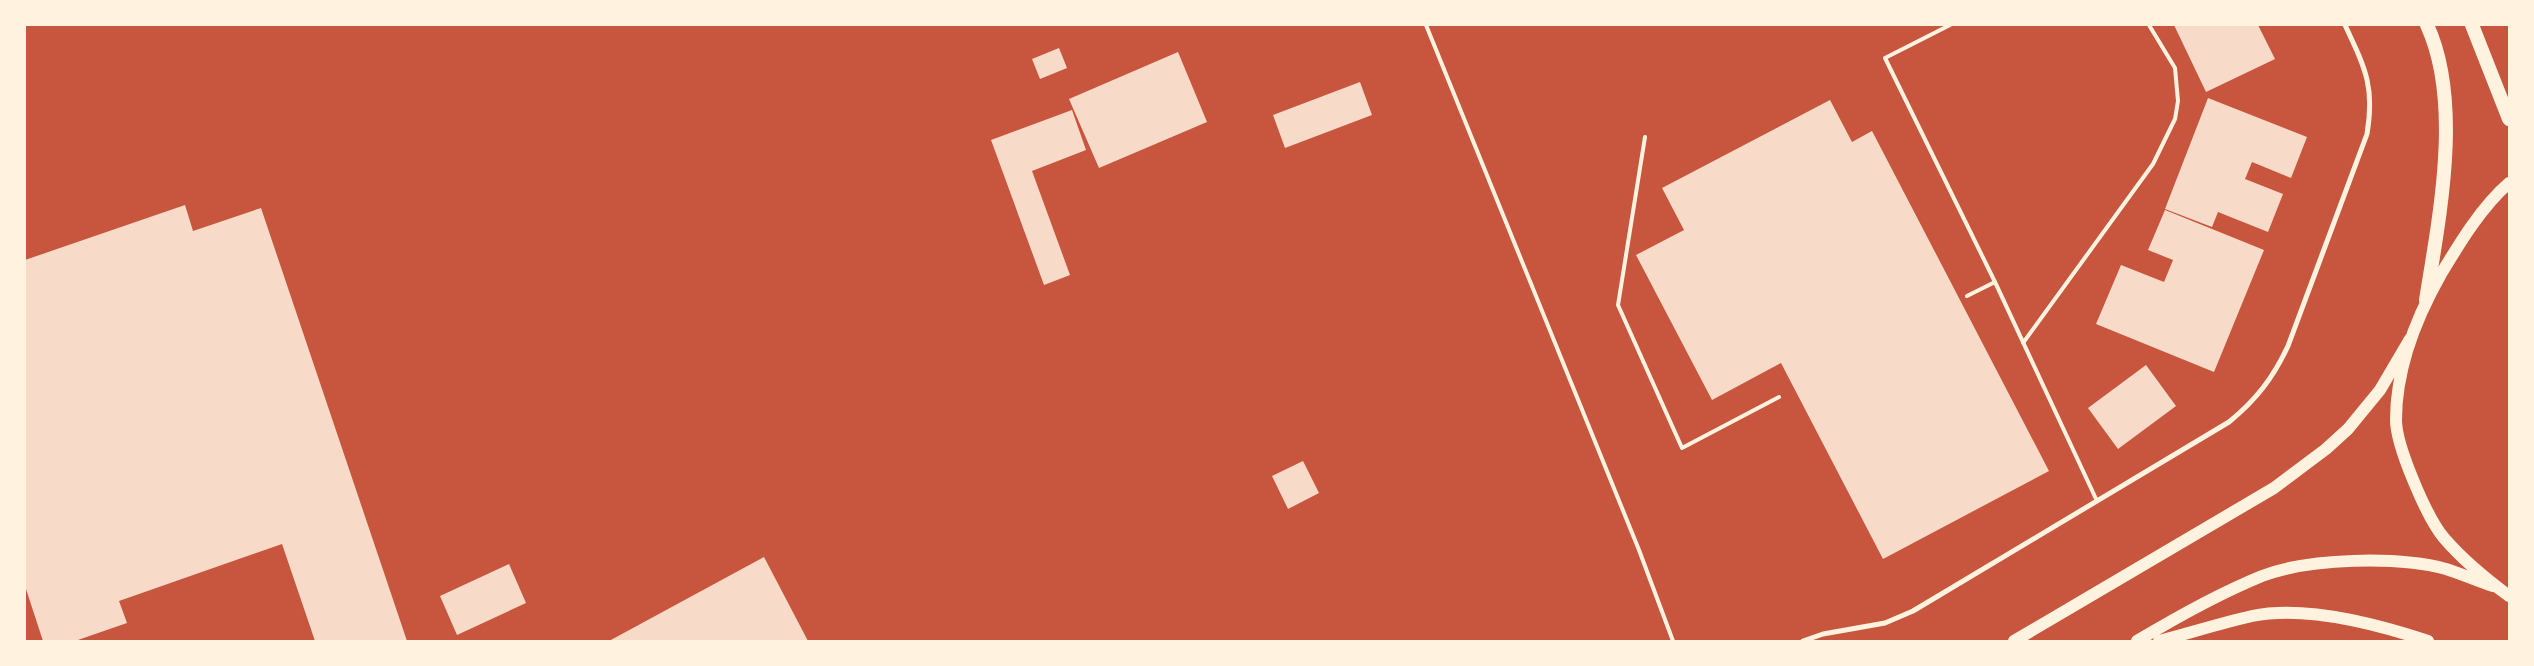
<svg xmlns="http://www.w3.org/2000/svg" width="2534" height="666" font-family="Roboto,sans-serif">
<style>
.building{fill:#f7dbc8}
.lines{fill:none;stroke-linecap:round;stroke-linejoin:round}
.service{stroke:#fff3e0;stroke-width:4}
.minor{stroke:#fff3e0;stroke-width:5}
.primary{stroke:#fff3e0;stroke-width:12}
.trunk{stroke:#fff3e0;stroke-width:14}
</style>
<rect width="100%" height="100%" fill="#c8553d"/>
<path class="building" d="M2174 25H2258L2275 59 2206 92Z
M1059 48 1067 68 1040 79 1032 59Z
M1178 52 1207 122 1099 168 1069 99Z
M1360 82 1372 115 1285 148 1273 115Z
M2208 98 2307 137 2291 178 2252 162 2245 179 2283 194 2268 232 2218 212 2212 227 2165 209Z
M1830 100 1852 142 1872 131 2049 471 1883 559 1781 363 1712 400 1636 255 1684 230 1662 188Z
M1072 110 1086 150 1032 171 1070 275 1044 285 991 140Z
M185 205 193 231 261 208 407 641H315L282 544 119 601 127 623 75 641H43L25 586V260Z
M2165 210 2264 250 2214 372 2096 324 2121 265 2164 282 2173 260 2148 250Z
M2146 365 2176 406 2118 449 2088 408Z
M1303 461 1319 493 1288 509 1272 476Z
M764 557 808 641H609Z
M509 564 526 603 457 635 440 596Z"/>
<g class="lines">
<path class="service" d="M1426 25 1639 550 1673 641
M1950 25 1885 58 1995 282 2097 501
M1645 137 1618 305 1682 448 1779 397
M1967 296 1995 282
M2023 343 2153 164 2175 119 2178 101 2175 68 2149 25"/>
<path class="minor" d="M1803 641 1823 634 1885 623 1913 611 2229 422C2256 400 2273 378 2288 346L2367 134C2375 86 2365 68 2345 25"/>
<path class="primary" d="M2509 183C2482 206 2459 244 2441 274 2416 318 2396 367 2396 420 2396 446 2427 518 2444 538 2462 559 2486 579 2509 596
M2014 641 2274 488 2326 449 2348 429 2380 390 2410 339
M2137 641C2177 617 2218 594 2262 576 2309 558 2397 556 2446 569 2462 574 2477 581 2493 586
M2159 641C2190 633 2221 623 2252 616 2305 605 2377 624 2428 641"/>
<path class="trunk" d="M2472 25 2509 119
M2426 300C2439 218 2463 103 2427 25"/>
</g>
<rect width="2534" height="666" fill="none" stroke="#fff3e0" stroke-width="52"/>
</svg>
